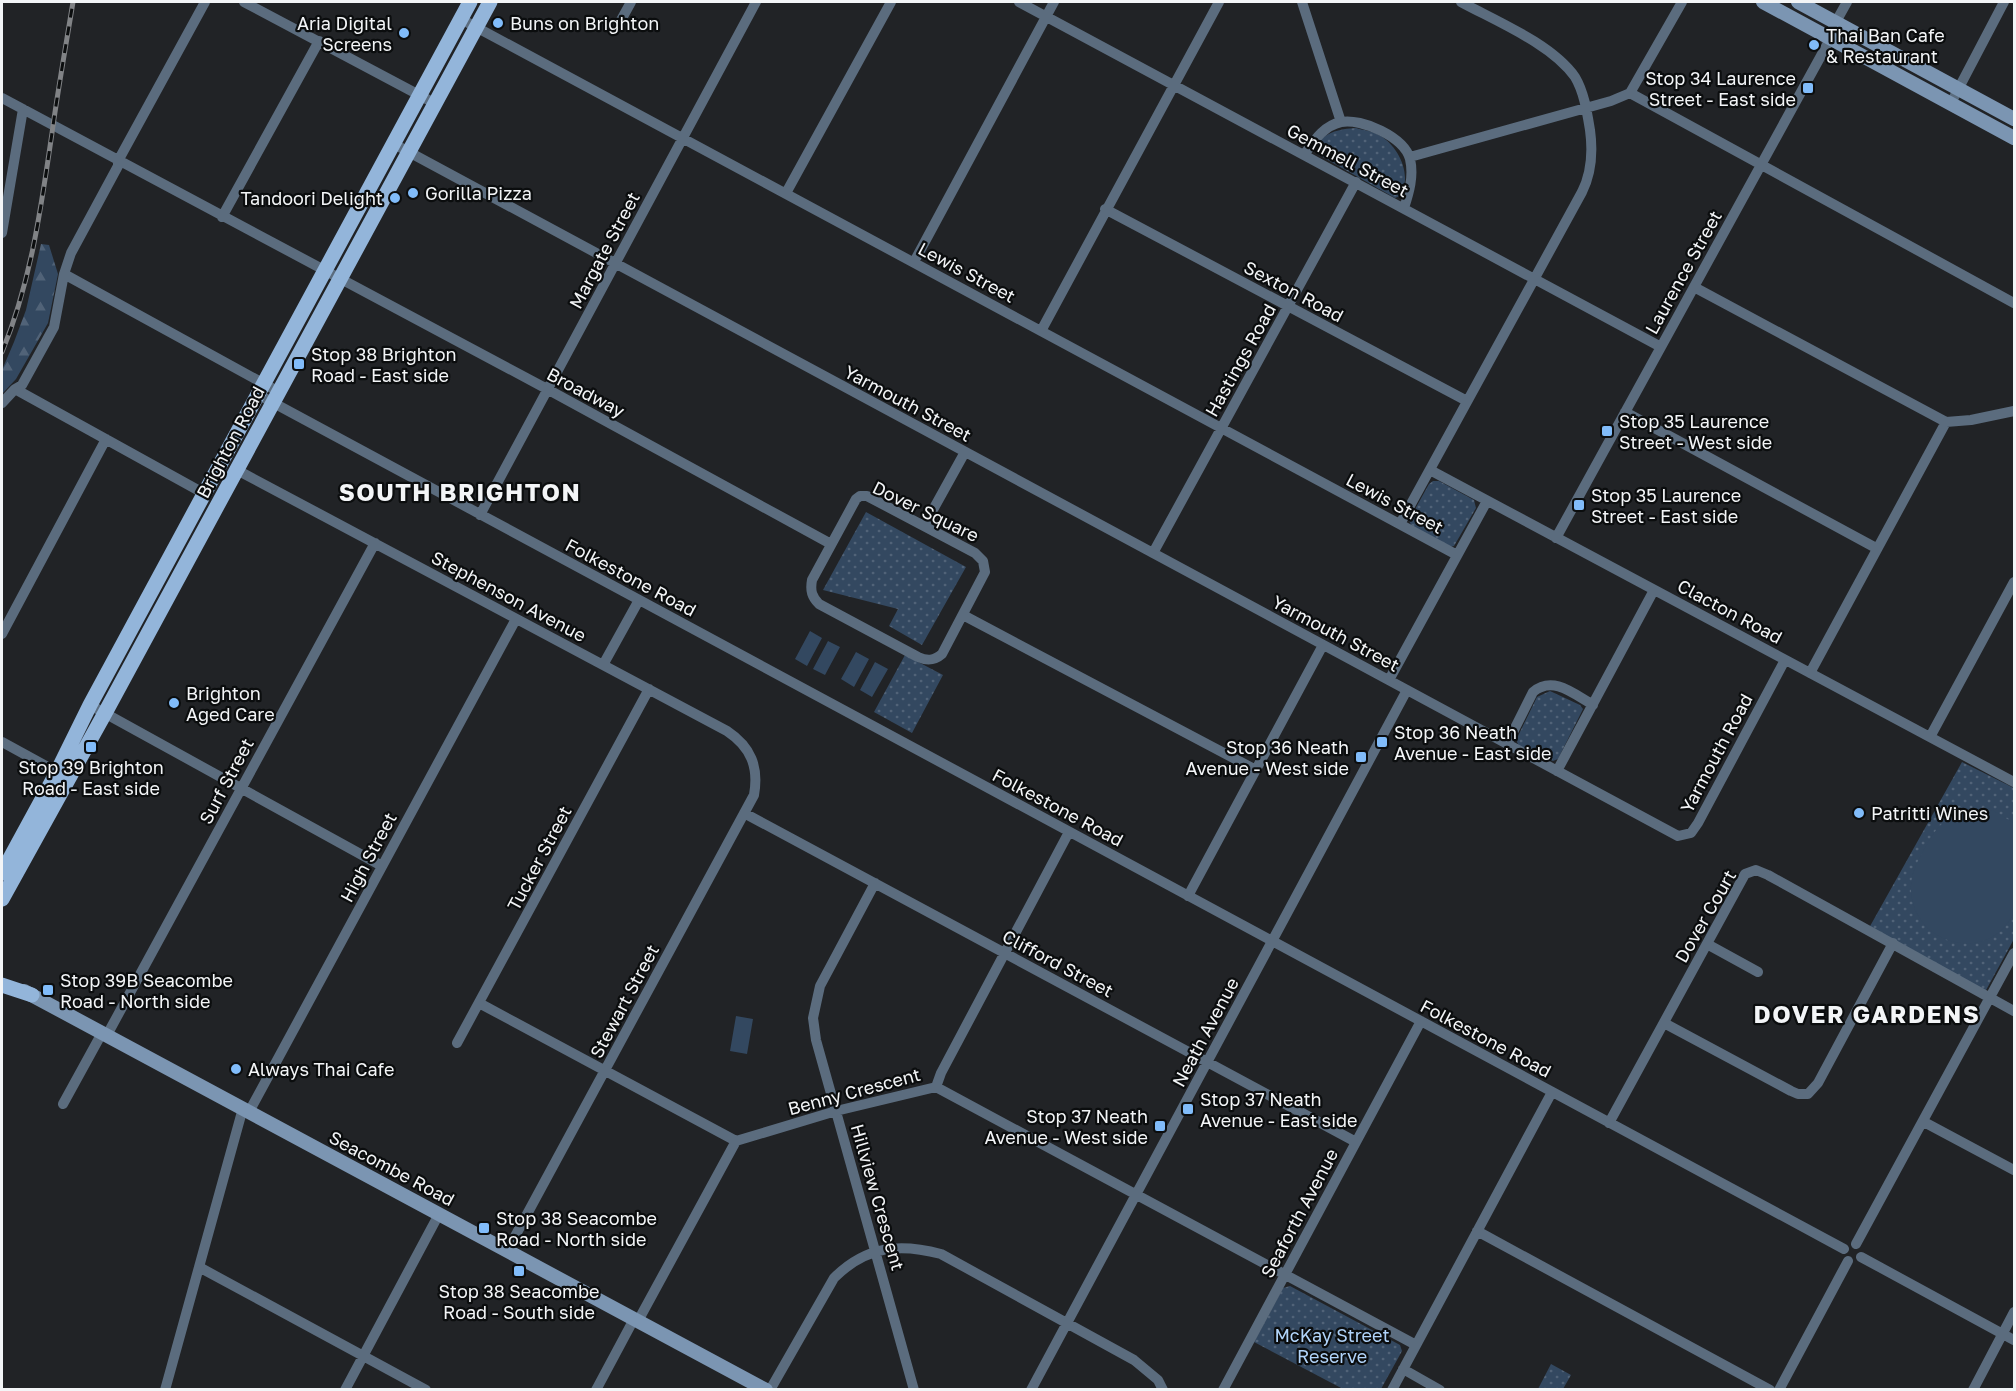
<svg xmlns="http://www.w3.org/2000/svg" width="2016" height="1391" font-family="'Golos Text',sans-serif">
<style>
.grass{fill:url(#grass-dots)}
.forest{fill:url(#forest-firs)}
.garden{fill:#334860}
.lines{fill:none;stroke-linecap:round;stroke-linejoin:round}
.street{stroke:#5b6c7e;stroke-width:10}
.secondary{stroke:#7b95b2;stroke-width:14}
.primary{stroke:#93b5da;stroke-width:15}
.rail-casing{stroke:#818386;stroke-width:5}
.rail{stroke:#0b0d0e;stroke-width:3;stroke-dasharray:9;stroke-linecap:butt}
.poi-dot{fill:#81bcfa;stroke:#0b0d0e;stroke-width:2}
.labels{text-anchor:middle;dominant-baseline:central;stroke-width:4.5;stroke-linejoin:round;paint-order:stroke}
.poi-label{font-size:18px;fill:#f3f5f7;stroke:#0b0d0e;text-anchor:start}
.street-label{font-size:18px;fill:#f3f5f7;stroke:#0b0d0e}
.park-label{font-size:18px;fill:#b1d4fa;stroke:#0b0d0e}
.district-label{font-size:24px;font-weight:bold;letter-spacing:1.5px;fill:#f3f5f7;stroke:#0b0d0e}
</style>
<defs>
<pattern id="grass-dots" width="8" height="8" patternUnits="userSpaceOnUse" patternTransform="scale(1.5)"><rect width="8" height="8" fill="#334860"/><path d="M2 2h.1M6 6h.1" fill="none" stroke="#516378" stroke-width="1.8" stroke-linecap="round"/></pattern>
<pattern id="forest-firs" width="22" height="20" patternUnits="userSpaceOnUse" patternTransform="scale(1.5)"><rect width="22" height="20" fill="#334860"/><path d="M5 1l3.5 6h-7zM16 11l3.5 6h-7z" fill="#516378"/></pattern>
</defs>
<rect width="100%" height="100%" fill="#212326"/>
<path class="grass" d="M1356 128C1363 130 1372 131 1379 135 1399 146 1413 176 1400 196L1395 198 1319 155 1316 150C1320 132 1340 129 1356 128Z
M1433 481H1439L1474 500 1476 508 1454 546 1450 547 1411 525 1409 520 1429 484Z
M866 512 966 567 922 645 889 626 898 609 823 590Z
M905 655 943 675 912 733 874 712Z
M1550 691 1580 705 1583 709 1558 759 1553 761 1519 746 1517 742 1518 736 1537 697Z
M1962 762 2014 788V939L1985 992 1869 928Z
M1290 1286 1400 1345 1402 1351 1381 1389H1343L1254 1342 1283 1288Z
M1551 1364 1571 1375 1563 1389H1538Z"/>
<path class="forest" d="M41 244 49 245 58 274 48 323 16 379 2 394V370L14 342 26 310Z"/>
<path class="garden" d="M810 631 822 638 807 666 795 659Z
M828 641 840 647 825 675 813 669Z
M856 652 869 659 854 687 841 679Z
M875 662 888 669 872 697 860 690Z
M1982 809 1994 811 2014 823C2015 837 2016 906 2013 914 1989 964 1914 946 1911 891 1910 875 1917 862 1925 848 1939 821 1951 813 1982 809Z
M736 1016 753 1019 747 1054 730 1051Z"/>
<g class="lines">
<path class="street" d="M244 2 436 104
M1019 2 1661 347
M1302 2 1341 122
M461 19 1457 555
M620 22 631 2
M1833 27 1847 2
M1630 93 2014 303
M2 98 547 389 831 544
M1951 103 2004 2
M394 144 1678 836 1691 833 1698 823 1785 660
M1304 155C1314 141 1323 126 1341 122 1362 118 1404 137 1410 159 1414 176 1409 193 1404 208
M1410 157 1611 101 1630 93 1682 2
M786 193 891 2
M1105 209 1467 401
M222 217 319 41
M2 233 23 109
M914 262 1054 2
M64 274 279 392
M1694 287 1946 422 1971 420 2014 411
M1041 331 1219 2
M15 389 205 494
M257 394 1844 1249
M2 403 15 389 22 385 54 327 64 274 71 253 118 166V161L205 2
M1625 412 1876 548
M237 470 727 731C751 747 759 767 754 795L507 1251
M1430 470 2014 782
M860 496H867L975 553 983 561 985 572 942 654C934 661 927 661 918 657L819 604C812 597 810 591 812 580L856 499Z
M480 515 756 2
M1400 524 1582 192C1592 172 1593 152 1590 130 1587 112 1584 92 1575 77 1552 44 1496 21 1461 2
M924 526 965 452
M1556 538 1839 23
M1153 553 1356 182
M963 615 1256 770
M2 634 106 439
M603 665 639 600
M1810 673 1946 422
M1389 680 1487 501
M90 705 382 866
M1930 737 2014 582
M2 742 57 772
M1507 744 1533 692C1553 675 1574 694 1593 705
M1557 771 1654 590
M744 813 1356 1142
M875 883 820 986 813 1018 816 1040 914 1390
M1188 896 1323 645
M1707 944 1758 972
M479 1003 736 1141
M1664 1023 1791 1091 1798 1094H1808L1818 1083 1893 943
M107 1035 375 543
M457 1043 649 689
M936 1087 941 1073 1069 832
M63 1104 102 1033
M249 1112 516 619
M1924 1122 2014 1170
M1609 1123 1745 874 1756 870 1768 875 2014 1011
M1477 1231 1770 1390
M1856 1244 2014 953
M1861 1257 2014 1340
M199 1267 426 1390
M638 1321 736 1141 836 1111 936 1087 1416 1345
M1403 1369 1440 1390
M165 1390 243 1108
M345 1390 439 1214
M596 1390 634 1319
M770 1390 834 1278C866 1246 899 1243 941 1254L1134 1360 1158 1380 1163 1390
M1031 1390 1407 690
M1223 1390 1421 1021
M1392 1390 1552 1092
M1779 1390 1848 1261
M1973 1390 2014 1312"/>
<path class="secondary" d="M1763 2 2014 138
M1798 2 2014 119
M24 991 766 1390"/>
<path class="primary" d="M2 873 57 772 90 705 470 2
M2 899 105 713 490 2
M2 985 32 995"/>
<defs>
<path id="rail" d="M2 352C31 282 41 208 52 133 58 89 66 45 73 2"/>
</defs>
<use href="#rail" class="rail-casing"/>
<use href="#rail" class="rail"/>
</g>
<g class="poi-dot">
<circle cx="498" cy="23" r="6"/>
<circle cx="404" cy="33" r="6"/>
<circle cx="1814" cy="45" r="6"/>
<rect x="1802" y="82" width="12" height="12" rx="3"/>
<circle cx="413" cy="193" r="6"/>
<circle cx="395" cy="198" r="6"/>
<rect x="293" y="358" width="12" height="12" rx="3"/>
<rect x="1601" y="425" width="12" height="12" rx="3"/>
<rect x="1573" y="499" width="12" height="12" rx="3"/>
<circle cx="174" cy="703" r="6"/>
<rect x="1376" y="736" width="12" height="12" rx="3"/>
<rect x="85" y="741" width="12" height="12" rx="3"/>
<rect x="1355" y="751" width="12" height="12" rx="3"/>
<circle cx="1859" cy="813" r="6"/>
<rect x="42" y="984" width="12" height="12" rx="3"/>
<circle cx="236" cy="1069" r="6"/>
<rect x="1182" y="1103" width="12" height="12" rx="3"/>
<rect x="1154" y="1120" width="12" height="12" rx="3"/>
<rect x="478" y="1222" width="12" height="12" rx="3"/>
<rect x="513" y="1265" width="12" height="12" rx="3"/>
</g>
<g class="labels">
<g class="poi-label">
<text x="392" y="23" text-anchor="end">Aria Digital<tspan x="392" dy="21">Screens</tspan></text>
<text x="510" y="23">Buns on Brighton</text>
<text x="1826" y="35">Thai Ban Cafe<tspan x="1826" dy="21">&amp; Restaurant</tspan></text>
<text x="1796" y="78" text-anchor="end">Stop 34 Laurence<tspan x="1796" dy="21">Street - East side</tspan></text>
<text x="425" y="193">Gorilla Pizza</text>
<text x="383" y="198" text-anchor="end">Tandoori Delight</text>
<text x="311" y="354">Stop 38 Brighton<tspan x="311" dy="21">Road - East side</tspan></text>
<text x="1619" y="421">Stop 35 Laurence<tspan x="1619" dy="21">Street - West side</tspan></text>
<text x="1591" y="495">Stop 35 Laurence<tspan x="1591" dy="21">Street - East side</tspan></text>
<text x="186" y="693">Brighton<tspan x="186" dy="21">Aged Care</tspan></text>
<text x="1394" y="732">Stop 36 Neath<tspan x="1394" dy="21">Avenue - East side</tspan></text>
<text x="1349" y="747" text-anchor="end">Stop 36 Neath<tspan x="1349" dy="21">Avenue - West side</tspan></text>
<text x="91" y="767" text-anchor="middle">Stop 39 Brighton<tspan x="91" dy="21">Road - East side</tspan></text>
<text x="1871" y="813">Patritti Wines</text>
<text x="60" y="980">Stop 39B Seacombe<tspan x="60" dy="21">Road - North side</tspan></text>
<text x="248" y="1069">Always Thai Cafe</text>
<text x="1200" y="1099">Stop 37 Neath<tspan x="1200" dy="21">Avenue - East side</tspan></text>
<text x="1148" y="1116" text-anchor="end">Stop 37 Neath<tspan x="1148" dy="21">Avenue - West side</tspan></text>
<text x="496" y="1218">Stop 38 Seacombe<tspan x="496" dy="21">Road - North side</tspan></text>
<text x="519" y="1291" text-anchor="middle">Stop 38 Seacombe<tspan x="519" dy="21">Road - South side</tspan></text>
</g>
<g class="street-label">
<text transform="translate(1348 160) rotate(28)">Gemmell Street</text>
<text transform="translate(604 250) rotate(-62)">Margate Street</text>
<text transform="translate(967 272) rotate(28)">Lewis Street</text>
<text transform="translate(1683 272) rotate(-61)">Laurence Street</text>
<text transform="translate(1294 291) rotate(28)">Sexton Road</text>
<text transform="translate(1240 360) rotate(-61)">Hastings Road</text>
<text transform="translate(586 392) rotate(28)">Broadway</text>
<text transform="translate(908 403) rotate(28)">Yarmouth Street</text>
<text transform="translate(230 442) rotate(-62)">Brighton Road</text>
<text transform="translate(1395 503) rotate(28)">Lewis Street</text>
<text transform="translate(926 511) rotate(26)">Dover Square</text>
<text transform="translate(631 577) rotate(28)">Folkestone Road</text>
<text transform="translate(509 596) rotate(28)">Stephenson Avenue</text>
<text transform="translate(1730 611) rotate(28)">Clacton Road</text>
<text transform="translate(1336 633) rotate(28)">Yarmouth Street</text>
<text transform="translate(1716 753) rotate(-62)">Yarmouth Road</text>
<text transform="translate(226 781) rotate(-62)">Surf Street</text>
<text transform="translate(1058 807) rotate(28)">Folkestone Road</text>
<text transform="translate(368 857) rotate(-62)">High Street</text>
<text transform="translate(539 858) rotate(-62)">Tucker Street</text>
<text transform="translate(1705 916) rotate(-60)">Dover Court</text>
<text transform="translate(1058 963) rotate(28)">Clifford Street</text>
<text transform="translate(624 1001) rotate(-62)">Stewart Street</text>
<text transform="translate(1205 1032) rotate(-62)">Neath Avenue</text>
<text transform="translate(1486 1038) rotate(28)">Folkestone Road</text>
<text transform="translate(854 1091) rotate(-15)">Benny Crescent</text>
<text transform="translate(392 1168) rotate(28)">Seacombe Road</text>
<text transform="translate(878 1197) rotate(74)">Hillview Crescent</text>
<text transform="translate(1299 1213) rotate(-62)">Seaforth Avenue</text>
</g>
<g class="park-label">
<text x="1332" y="1335">McKay Street<tspan x="1332" dy="21">Reserve</tspan></text>
</g>
<g class="district-label">
<text x="460" y="491">SOUTH BRIGHTON</text>
<text x="1867" y="1013">DOVER GARDENS</text>
</g>
</g>
<rect width="2016" height="1391" fill="none" stroke="#f3f5f7" stroke-width="6"/>
</svg>
